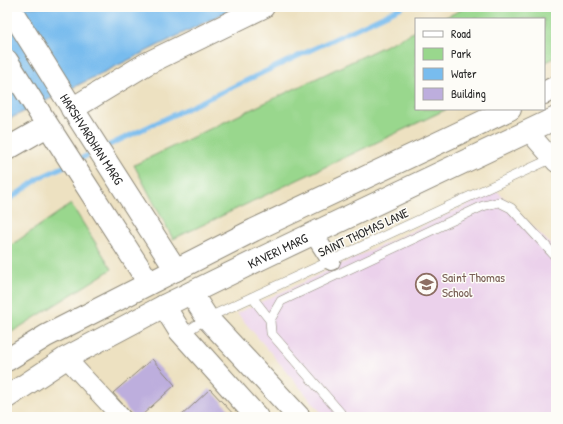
<svg xmlns="http://www.w3.org/2000/svg" width="563" height="424" font-family="'Patrick Hand',sans-serif">
<style>
.built{fill:#ebd1eb}
.green{fill:#99d78d;stroke:#62815c}
.water{fill:#78bcee;stroke:#52748c}
.lines{fill:none;stroke-linecap:round;stroke-linejoin:round}
.stream{stroke:#78bcee;stroke-width:5}
.building{fill:#bdaedd}
.lane-casing{stroke:#8c8676;stroke-width:10}
.street-casing{stroke:#8c8676;stroke-width:20}
.secondary-casing{stroke:#8c8676;stroke-width:24}
.highway-casing{stroke:#8c8676;stroke-width:24}
.lane{stroke:#fff;stroke-width:9}
.street{stroke:#fff;stroke-width:18}
.secondary{stroke:#fff;stroke-width:22}
.highway{stroke:#fff;stroke-width:22}
.labels{text-anchor:middle;dominant-baseline:central;stroke-width:3;stroke-linejoin:round;paint-order:stroke}
.street-label{font-size:13px;fill:#2b2b2b;stroke:#fdfcf7}
.education-label{font-size:13px;fill:#785e54;stroke:#fdfcf7;text-anchor:start}
</style>
<rect width="100%" height="100%" fill="#fdfcf7"/>
<filter id="ink" filterUnits="userSpaceOnUse"><feTurbulence type="fractalNoise" baseFrequency=".025" numOctaves="2"/><feDisplacementMap in="SourceGraphic" scale="8" xChannelSelector="R" yChannelSelector="G"/><feConvolveMatrix kernelMatrix="1 2 1 2 8 2 1 2 1" color-interpolation-filters="sRGB"/></filter>
<filter id="wash" filterUnits="userSpaceOnUse"><feTurbulence type="fractalNoise" baseFrequency=".012" numOctaves="4" result="noise"/><feDisplacementMap in="SourceGraphic" scale="16" xChannelSelector="R" yChannelSelector="G"/><feGaussianBlur stdDeviation="0.9" result="paint"/><feColorMatrix in="noise" values="0 0 0 0 0 0 0 0 0 0 0 0 0 0 0 0 0 1.4 0 .05"/><feComposite in="paint" operator="in"/></filter>
<g filter="url(#wash)">
<rect width="100%" height="100%" fill="#ede1c1"/>
<path class="built" d="M497 191 556 250V417H325L237 313Z"/>
<path class="green" d="M467 7H556V57L544 63V19H442Z
M416 31V109H447L173 239 134 165Z
M71 204 112 269 7 335V248Z"/>
<path class="water" d="M7 7H236L7 120Z"/>
<g class="lines">
<path class="stream" d="M103 148 402 7
M76 161 94 152
M7 201 41 177 67 165"/>
</g>
<g id="blocks">
<path class="building" d="M152 359 175 385 140 417H134L113 393Z
M210 389 236 417H180Z"/>
</g>
</g>
<g filter="url(#ink)">
<use href="#blocks" fill-opacity="0" stroke="#8c8676" stroke-width="1"/>
<g class="lines">
<defs>
<path id="lane" d="M252 297 270 320
M183 334 207 318 555 157
M344 417 271 333 270 320 281 301 483 206 499 202 511 208 556 257"/>
<path id="street" d="M528 131 556 163
M313 233 331 261
M66 358 121 417"/>
<g id="secondary">
<path id="s1" d="M9 7 67 100 176 270"/>
<path d="M7 61 41 115 149 283"/>
<path d="M544 93 556 87"/>
<path d="M72 109 146 64 263 7"/>
<path d="M7 149 47 126"/>
<path d="M191 293 207 318 299 417"/>
<path d="M164 306 179 330 257 417"/>
<path d="M7 360 46 336 254 230 510 109"/>
<path id="s2" d="M7 397 66 358 164 306 264 257 556 118"/>
</g>
<path id="highway" d="M7 8 9 7"/>
</defs>
<use href="#lane" class="lane-casing"/>
<use href="#street" class="street-casing"/>
<use href="#secondary" class="secondary-casing"/>
<use href="#highway" class="highway-casing"/>
<use href="#lane" class="lane"/>
<use href="#street" class="street"/>
<use href="#secondary" class="secondary"/>
<use href="#highway" class="highway"/>
</g>
</g>
<defs>
<symbol id="school-ring" viewBox="-11 -11 22 22"><circle r="9.5" fill="#fdfcf7" stroke="#8d6e63" stroke-width="1.5"/><path d="M0-5L7-2L0 1L-7-2ZM-4 1L0 2.5L4 1V4Q0 6-4 4Z" fill="#8d6e63"/></symbol>
</defs>
<g fill-rule="evenodd">
<use href="#school-ring" x="414" y="272" width="25" height="25"/>
</g>
<g class="labels">
<g class="street-label">
<text stroke="none"><textPath href="#s1" startOffset="156">HARSHVARDHAN MARG</textPath></text>
<text transform="translate(363 232) rotate(-25)">SAINT THOMAS LANE</text>
<text stroke="none"><textPath href="#s2" startOffset="308">KAVERI MARG</textPath></text>
</g>
<g class="education-label">
<text x="442" y="277">Saint Thomas<tspan x="442" dy="15">School</tspan></text>
</g>
</g>
<rect width="563" height="424" fill="none" stroke="#fdfcf7" stroke-width="24"/>
<rect x="415" y="18" width="130" height="92" fill="#fdfcf7" stroke="#a9a8a5"/>
<rect x="423" y="31" width="20" height="6" fill="#ffffff" stroke="#a9a8a5"/>
<text x="451" y="38" font-size="12" fill="#2b2b2b">Road</text>
<rect x="423" y="48" width="20" height="12" fill="#99d78d" stroke="#a9a8a5"/>
<text x="451" y="58" font-size="12" fill="#2b2b2b">Park</text>
<rect x="423" y="68" width="20" height="12" fill="#78bcee" stroke="#a9a8a5"/>
<text x="451" y="78" font-size="12" fill="#2b2b2b">Water</text>
<rect x="423" y="88" width="20" height="12" fill="#bdaedd" stroke="#a9a8a5"/>
<text x="451" y="98" font-size="12" fill="#2b2b2b">Building</text>
</svg>
